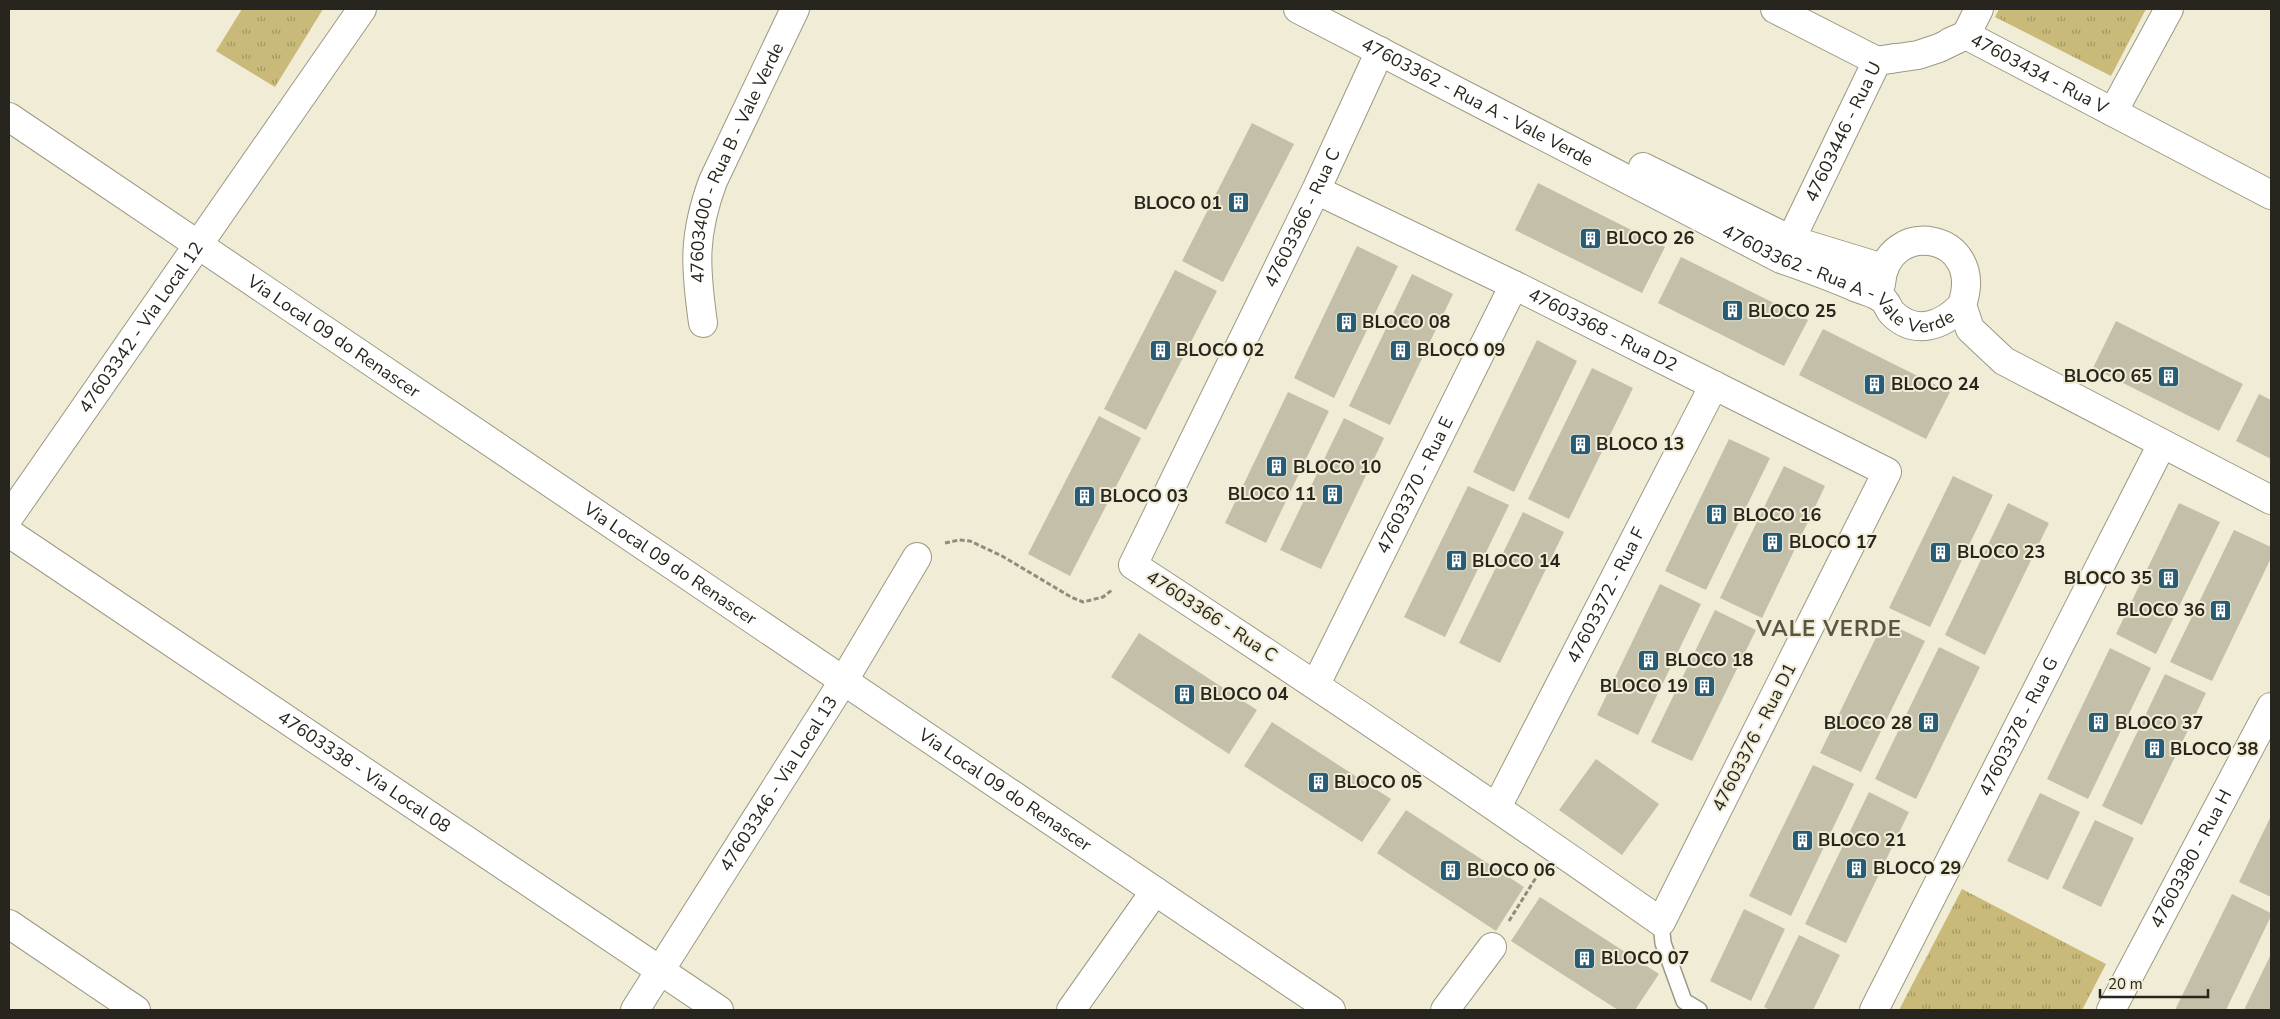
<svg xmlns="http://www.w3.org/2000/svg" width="2280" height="1019" font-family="'Nunito Sans',sans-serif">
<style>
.park{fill:url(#park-tufts)}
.building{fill:#c3bfa9}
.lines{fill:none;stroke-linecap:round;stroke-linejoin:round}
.service-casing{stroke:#9d9883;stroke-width:18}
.minor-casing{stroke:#9d9883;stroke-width:30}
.path{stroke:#908d7d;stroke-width:3;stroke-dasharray:5 2.5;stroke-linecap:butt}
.service{stroke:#fff;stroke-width:15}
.minor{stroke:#fff;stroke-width:28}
.labels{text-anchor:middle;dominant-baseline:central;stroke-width:4;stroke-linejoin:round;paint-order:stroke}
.street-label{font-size:18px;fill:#27251d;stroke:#f0ecd5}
.poi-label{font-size:18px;font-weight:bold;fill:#27251d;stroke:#f0ecd5;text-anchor:start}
.district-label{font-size:22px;font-weight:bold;letter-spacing:1px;fill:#595542;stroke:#f0ecd5}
</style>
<defs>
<pattern id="park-tufts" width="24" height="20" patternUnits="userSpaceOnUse" patternTransform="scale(1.25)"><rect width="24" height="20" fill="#c9ba79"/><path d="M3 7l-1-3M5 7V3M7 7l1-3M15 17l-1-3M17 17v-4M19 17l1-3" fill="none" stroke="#a39763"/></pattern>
</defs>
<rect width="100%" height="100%" fill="#f0ecd5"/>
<path class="park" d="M242 9H323L275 87 216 51Z
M1999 9H2146L2111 76 1995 17Z
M1962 889 2106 964 2082 1010H1899Z"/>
<path class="building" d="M1252 123 1294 144 1223 282 1182 261Z
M1538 183 1665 247 1642 293 1515 230Z
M1357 246 1398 266 1334 398 1294 378Z
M1681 257 1808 320 1784 366 1658 303Z
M1175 270 1217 291 1146 430 1104 409Z
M1412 274 1453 294 1390 425 1349 406Z
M2116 321 2243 384 2219 431 2093 368Z
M1823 329 1950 392 1926 439 1799 375Z
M1537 340 1577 361 1514 492 1473 472Z
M1592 368 1633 388 1569 519 1528 499Z
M1288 392 1329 411 1266 543 1225 523Z
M2259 394 2271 400V459L2236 441Z
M1099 416 1141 438 1070 576 1028 554Z
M1344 418 1384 438 1321 569 1280 550Z
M1729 439 1770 458 1706 590 1665 571Z
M1784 466 1825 486 1762 618 1720 598Z
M1953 476 1993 495 1930 627 1889 608Z
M1468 486 1509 505 1445 637 1404 617Z
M2008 503 2049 523 1985 655 1945 635Z
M2179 503 2220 522 2156 654 2116 634Z
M1523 512 1564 532 1500 663 1459 643Z
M2234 530 2271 547V558L2212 681 2170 662Z
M1660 584 1701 604 1638 735 1597 715Z
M1715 610 1756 630 1692 761 1651 742Z
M1884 621 1925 641 1861 772 1820 753Z
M1139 633 1257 710 1229 754 1111 677Z
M1939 647 1980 667 1916 799 1875 779Z
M2110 648 2151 668 2088 799 2047 779Z
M2165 674 2206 693 2142 825 2102 806Z
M1272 722 1391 799 1362 842 1244 766Z
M1596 759 1659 804 1622 855 1559 810Z
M1813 765 1854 784 1791 916 1749 896Z
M1869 792 1909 812 1846 943 1805 924Z
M2040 793 2080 812 2048 880 2007 861Z
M1406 810 1524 887 1496 931 1377 853Z
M2271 816V897L2239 882Z
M2095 820 2134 838 2101 907 2062 888Z
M2232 894 2271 913V916L2226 1010H2175Z
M1540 897 1659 974 1635 1010H1618L1511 941Z
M1744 909 1785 929 1751 1001 1710 981Z
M1799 935 1840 955 1813 1010H1770L1764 1007Z
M2271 954V1010H2244Z"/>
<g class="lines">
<defs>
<path id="service" d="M1661 922 1663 943 1684 1001 1699 1010"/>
<g id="minor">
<path id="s1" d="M1298 9 1781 259C1807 268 1832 277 1857 288 1865 291 1874 293 1881 298 1887 301 1888 309 1892 313 1915 336 1943 326 1962 305L1970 329 2004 361 2271 500"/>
<path id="s2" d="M1775 9 1877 61 1918 55 1939 48 1966 35 2271 195"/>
<path d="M1950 42 1966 35 1979 9"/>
<path d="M2113 112 2169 9"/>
<path id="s3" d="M9 117 1331 1010"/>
<path d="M1643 167 1791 240 1883 268"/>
<path id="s4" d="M1316 190 1514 285 1887 472 1661 922C1487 800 1311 681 1133 565L1316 190 1380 51"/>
<path id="s5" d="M1783 256 1877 61 1895 58"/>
<path d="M1881 284C1886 216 1987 232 1962 305"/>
<path id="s6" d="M703 323C695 266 693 235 713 181L795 9"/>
<path id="s7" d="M9 517 362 9"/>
<path id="s8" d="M9 533 719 1010"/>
<path id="s9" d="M1316 684 1514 285"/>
<path id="s10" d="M1497 807 1714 385"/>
<path d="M9 924 136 1010"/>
<path id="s11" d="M635 1010 844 680 917 557"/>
<path d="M1071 1010 1155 891"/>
<path d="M1445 1010 1492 947"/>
<path id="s12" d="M1874 1010 2162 444"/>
<path id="s13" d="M2111 1010 2271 707"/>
</g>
</defs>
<use href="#service" class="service-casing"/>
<use href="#minor" class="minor-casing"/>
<path class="path" d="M945 543 959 540 970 541 1002 556 1071 597 1083 602 1103 597 1112 590
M1509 921 1537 876"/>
<use href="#service" class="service"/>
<use href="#minor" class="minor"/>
</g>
<defs>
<symbol id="building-square" viewBox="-11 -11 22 22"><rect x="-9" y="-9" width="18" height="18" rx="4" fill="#265c77" stroke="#f0ecd5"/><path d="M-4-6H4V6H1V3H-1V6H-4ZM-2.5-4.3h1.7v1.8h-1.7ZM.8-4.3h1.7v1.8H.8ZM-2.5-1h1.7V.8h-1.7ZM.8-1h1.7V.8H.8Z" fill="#fff"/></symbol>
</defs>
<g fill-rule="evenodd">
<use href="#building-square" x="1226" y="190" width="25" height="25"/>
<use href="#building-square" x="1578" y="226" width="25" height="25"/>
<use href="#building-square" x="1720" y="298" width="25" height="25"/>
<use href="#building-square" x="1334" y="310" width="25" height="25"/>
<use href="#building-square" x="1148" y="338" width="25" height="25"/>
<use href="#building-square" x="1388" y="338" width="25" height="25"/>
<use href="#building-square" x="2156" y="364" width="25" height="25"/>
<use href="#building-square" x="1862" y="372" width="25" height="25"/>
<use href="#building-square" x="1568" y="432" width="25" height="25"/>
<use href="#building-square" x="1264" y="454" width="25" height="25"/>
<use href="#building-square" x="1320" y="482" width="25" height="25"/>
<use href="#building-square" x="1072" y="484" width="25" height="25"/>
<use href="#building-square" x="1704" y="502" width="25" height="25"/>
<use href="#building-square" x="1760" y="530" width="25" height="25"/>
<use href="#building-square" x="1928" y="540" width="25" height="25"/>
<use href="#building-square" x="1444" y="548" width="25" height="25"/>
<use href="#building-square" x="2156" y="566" width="25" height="25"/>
<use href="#building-square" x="2208" y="598" width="25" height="25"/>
<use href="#building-square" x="1636" y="648" width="25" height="25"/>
<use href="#building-square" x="1692" y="674" width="25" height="25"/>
<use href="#building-square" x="1172" y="682" width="25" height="25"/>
<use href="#building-square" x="1916" y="710" width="25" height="25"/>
<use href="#building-square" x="2086" y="710" width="25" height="25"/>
<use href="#building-square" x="2142" y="736" width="25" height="25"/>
<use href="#building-square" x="1306" y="770" width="25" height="25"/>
<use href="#building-square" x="1790" y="828" width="25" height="25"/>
<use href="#building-square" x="1844" y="856" width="25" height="25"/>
<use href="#building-square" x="1438" y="858" width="25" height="25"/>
<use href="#building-square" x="1572" y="946" width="25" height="25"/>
</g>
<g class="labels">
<g class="street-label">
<text stroke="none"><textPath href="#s2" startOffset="291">47603434 - Rua V</textPath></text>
<text stroke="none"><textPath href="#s1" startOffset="202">47603362 - Rua A - Vale Verde</textPath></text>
<text stroke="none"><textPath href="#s5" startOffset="138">47603446 - Rua U</textPath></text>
<text stroke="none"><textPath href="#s6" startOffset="168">47603400 - Rua B - Vale Verde</textPath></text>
<text stroke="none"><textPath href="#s4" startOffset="2164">47603366 - Rua C</textPath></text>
<text stroke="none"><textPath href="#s1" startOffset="608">47603362 - Rua A - Vale Verde</textPath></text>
<text stroke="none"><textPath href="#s7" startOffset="231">47603342 - Via Local 12</textPath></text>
<text stroke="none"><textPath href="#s4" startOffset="319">47603368 - Rua D2</textPath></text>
<text stroke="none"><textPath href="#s3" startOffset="392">Via Local 09 do Renascer</textPath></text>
<text stroke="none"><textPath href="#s9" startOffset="222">47603370 - Rua E</textPath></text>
<text stroke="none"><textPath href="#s3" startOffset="798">Via Local 09 do Renascer</textPath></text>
<text stroke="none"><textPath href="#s10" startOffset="238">47603372 - Rua F</textPath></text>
<text transform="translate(1212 616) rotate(33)">47603366 - Rua C</text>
<text stroke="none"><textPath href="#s12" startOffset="318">47603378 - Rua G</textPath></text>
<text transform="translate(1754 737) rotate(-63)">47603376 - Rua D1</text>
<text stroke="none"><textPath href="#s8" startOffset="428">47603338 - Via Local 08</textPath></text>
<text stroke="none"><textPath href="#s11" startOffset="268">47603346 - Via Local 13</textPath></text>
<text stroke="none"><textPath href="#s3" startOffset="1202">Via Local 09 do Renascer</textPath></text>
<text stroke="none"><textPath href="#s13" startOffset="171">47603380 - Rua H</textPath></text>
</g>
<g class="poi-label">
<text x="1222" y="203" text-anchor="end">BLOCO 01</text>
<text x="1606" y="238">BLOCO 26</text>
<text x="1748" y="311">BLOCO 25</text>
<text x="1362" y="322">BLOCO 08</text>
<text x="1176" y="350">BLOCO 02</text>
<text x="1417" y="350">BLOCO 09</text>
<text x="2152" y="376" text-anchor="end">BLOCO 65</text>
<text x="1891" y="384">BLOCO 24</text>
<text x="1596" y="444">BLOCO 13</text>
<text x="1293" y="467">BLOCO 10</text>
<text x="1316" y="494" text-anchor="end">BLOCO 11</text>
<text x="1100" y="496">BLOCO 03</text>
<text x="1733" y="515">BLOCO 16</text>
<text x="1789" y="542">BLOCO 17</text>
<text x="1957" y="552">BLOCO 23</text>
<text x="1472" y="561">BLOCO 14</text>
<text x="2152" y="578" text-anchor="end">BLOCO 35</text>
<text x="2205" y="610" text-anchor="end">BLOCO 36</text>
<text x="1665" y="660">BLOCO 18</text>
<text x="1688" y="686" text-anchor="end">BLOCO 19</text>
<text x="1200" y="694">BLOCO 04</text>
<text x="1912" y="723" text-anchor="end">BLOCO 28</text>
<text x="2115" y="723">BLOCO 37</text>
<text x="2170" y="749">BLOCO 38</text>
<text x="1334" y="782">BLOCO 05</text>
<text x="1818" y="840">BLOCO 21</text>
<text x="1873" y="868">BLOCO 29</text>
<text x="1467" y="870">BLOCO 06</text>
<text x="1601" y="958">BLOCO 07</text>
</g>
<g class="district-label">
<text x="1829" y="629">VALE VERDE</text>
</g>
</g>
<rect width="2280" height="1019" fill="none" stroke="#27251d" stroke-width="20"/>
<path d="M2100 989v8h108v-8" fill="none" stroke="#27251d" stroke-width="2.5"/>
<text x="2108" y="989" font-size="15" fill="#27251d" stroke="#f0ecd5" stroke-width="4" paint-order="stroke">20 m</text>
</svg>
